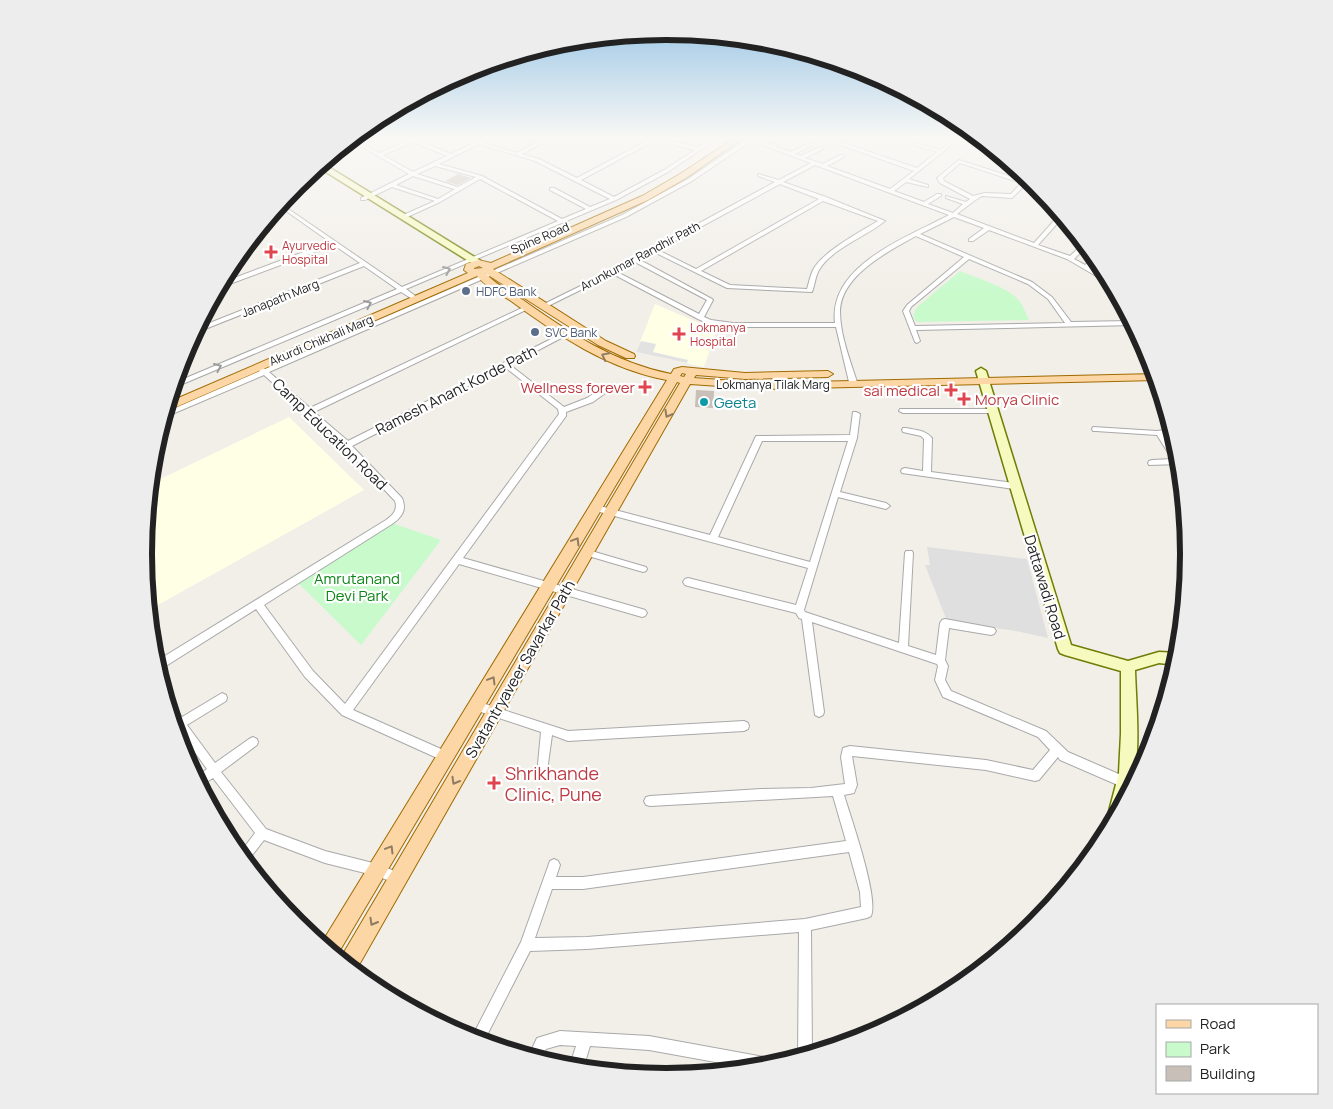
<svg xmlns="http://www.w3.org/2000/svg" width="1333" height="1109" font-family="Manrope,sans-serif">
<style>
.residential{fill:#e0dfdf}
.education{fill:#ffffe5}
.park{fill:#c8facc}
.parking{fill:#e2e2e2}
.building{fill:#c7bfb8}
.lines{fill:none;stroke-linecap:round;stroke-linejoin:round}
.street-casing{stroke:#a9a9a9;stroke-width:2}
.secondary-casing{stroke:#707d05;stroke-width:3}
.primary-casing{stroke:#a06b00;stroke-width:2}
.street{fill:#fff;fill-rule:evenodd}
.secondary{fill:#f7fabf;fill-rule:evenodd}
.primary{fill:#fcd6a4;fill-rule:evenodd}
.oneway{stroke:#9c9c9c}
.oneway2{stroke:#8f7c63}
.health-dot{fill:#e0444e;stroke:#fff;stroke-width:2}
.service-dot{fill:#5c6f8a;stroke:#fff;stroke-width:2}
.culture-dot{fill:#0f9aa8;stroke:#fff;stroke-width:2}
.labels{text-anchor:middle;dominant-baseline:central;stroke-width:4.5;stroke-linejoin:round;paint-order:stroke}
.far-street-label{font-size:12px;fill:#222;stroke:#fff}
.far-health-label{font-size:12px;fill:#be3a42;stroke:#fff;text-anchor:start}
.far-service-label{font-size:12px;fill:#4e5e75;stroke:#fff;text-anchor:start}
.health-label{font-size:15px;fill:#be3a42;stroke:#fff;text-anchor:end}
.street-label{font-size:15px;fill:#222;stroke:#fff}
.culture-label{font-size:15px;fill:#0d838f;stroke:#fff;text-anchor:start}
.park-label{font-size:15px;fill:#0c8416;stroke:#fff}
.near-health-label{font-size:18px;fill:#be3a42;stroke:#fff;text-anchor:start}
.rim{fill:none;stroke:#222;stroke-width:6}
</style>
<rect width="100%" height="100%" fill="#f2efe9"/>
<path class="residential" d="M927 547 1027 559 1048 638 1016 631 947 621 925 565H930Z"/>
<path class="education" d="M655 304 697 322 718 326 704 367 636 352Z
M289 417 364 490 149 610 143 554 150 484Z"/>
<path class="park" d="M960 271C977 278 1009 287 1020 302 1024 307 1026 314 1029 320L916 322 913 316 916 308Z
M389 522 441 540 361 645 295 580Z"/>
<path class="parking" d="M641 341 656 344 653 352 688 360 687 363 636 352Z"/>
<path class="building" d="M458 174 471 178 458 185 445 181Z
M696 390 714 391 713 408 695 407Z"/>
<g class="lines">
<defs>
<path id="street" d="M353 138 379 153 415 138H420L417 140 451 154 484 138H489L482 142 517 153 537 142 525 139V138L540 140 545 138H550V139L522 154 539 159 577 178 652 138H659L698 147 714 138H718L668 172 616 200 406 289 418 298V300H414L401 292 173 388 174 383 397 289 364 266 195 333 197 328 360 263 334 245 219 288 221 283 330 242 279 206 281 204 402 287 558 221 480 179 440 202 405 218H401V216L435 201 392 187 365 200H361V198L409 174 350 140ZM656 140 695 150 664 170 614 197 581 180ZM413 142 447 156 413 172 383 155ZM479 144 535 161 610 199 590 207 554 188H550V190L586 209 562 219 482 176 439 164ZM435 166 476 177 458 187 417 174ZM413 176 454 189H455L438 199 396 185Z
M746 138H754L770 145 788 138H793V139L774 146 791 152 809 143H813V145L795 154 801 156 819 147H823V149L805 158 823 164 840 155H844V157L827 166 890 189 914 171 824 139V138H829L917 168 937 152 895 139V138H900L940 150 956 138H960L909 179 928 185V187L906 182 894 191 924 202 937 194H941V196L928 204 953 213 963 204 946 198V196L966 202 970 199 940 183 937 178 959 160 1037 185 1040 188 1025 185 1012 198 982 196 974 201 957 214 1034 243 1060 214 1063 217 1038 245 1070 256 1084 243 1087 246 1074 259 1085 265 1096 257 1099 260 1089 267C1101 274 1111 282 1118 295L1115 294 1096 276 1067 259 989 230 973 241H969V239L984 228 954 217 920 234 1032 282 1052 297 1071 322 1132 321 1134 325 916 330 920 341 917 343 915 342 903 311 907 305 964 257 916 236C889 251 841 275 840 311 840 335 850 360 857 382L853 384 849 382 836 327H733L709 324 698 319 613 274 546 307H542V305L611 271 775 182 758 176V174L779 180 811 163 751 141 692 181 626 217 269 372 310 408 526 306H530V308L314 412 348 441 563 333H567V335L510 365 564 407 587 398 608 384H614L615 386 593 402 566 412V416L463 558 642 609 645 610 647 613 645 616 642 617 459 564 353 710 450 753 451 757 450 761 446 762 342 715 305 677 256 609 158 671 155 662 386 520C393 515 398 510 395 501L344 447 264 375 165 417 166 412 260 371 258 369 259 368 261 367 265 369 622 215 688 179 747 139ZM960 163 1021 183 1011 194 985 193 973 196 944 181 943 178ZM815 165 949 215C908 237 828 265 835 323H733L711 320 704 317 713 300 712 299 640 260 654 252 727 288 812 292C815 285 815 277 819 270 831 249 867 236 885 221L826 197 783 182ZM780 184 819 199 696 269 658 250ZM823 201 878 221C860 232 822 252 813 270 810 276 809 283 807 289L730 285 701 271ZM969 259 1028 284 1048 299 1065 323 915 326 909 311 911 307ZM635 262 707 300 699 314 617 272ZM505 367 558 409 559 414 345 704 313 671 264 605 392 524C402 517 407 510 402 498L352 446Z
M900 409H993L997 411 993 413H903L899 411Z
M853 412H856L860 414 857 438 840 492 886 503 890 506 886 509 838 497 804 610 805 612 899 643 905 553 906 551H912L913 553 908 646 936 655 940 623 942 620 945 619 994 628 996 631 994 634 991 635 949 628 945 660 948 666 945 680 951 691 1046 731 1068 752 1128 778 1129 782 1128 786 1124 787 1120 786 1060 760 1058 757 1039 780 1035 781 986 770 852 756 857 785 854 793 844 795C851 818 879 898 871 916L867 918 811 930 812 1055 799 1059 798 1057 799 932 587 949 530 951 483 1043 471 1039 521 942 550 861 554 859 558 861 560 865 556 877H583L846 841 833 796 650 806 646 805 644 801 646 797 650 796 761 789 811 788 845 784 841 757 843 748 850 746 986 760 1033 770 1050 750 1038 737 943 697 935 680 938 666 937 664 812 622 824 712 823 715 819 717 815 715 802 619 799 618 796 613 688 586 685 585 683 582 685 579 688 578 796 605 808 568 596 511 592 508 596 505 710 535 756 436 850 435ZM762 441H848L810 562 718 537ZM849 852 860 892 861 907 805 919 587 937 535 938 552 889H583Z
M1093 427 1157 431 1172 429 1174 433 1164 435 1180 458 1181 464 1149 465 1148 463 1149 461 1152 460 1172 459 1157 435 1096 431H1093L1092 429Z
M903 428H906C916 430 925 430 932 438L931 472 1014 483 1018 486 1014 489 902 473 901 471 902 469 905 468 923 471 924 439 921 436 903 432 902 430Z
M588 550 646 567 647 569 646 571 643 572 585 555 584 553 585 551Z
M222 693 226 695 227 698 226 701 187 725 215 763 249 739 253 737 257 739 258 742 257 745 221 772 266 829 325 851 377 864 402 874 404 878 402 882 398 884 377 876 325 863 264 840 246 863 239 854 255 833 213 778 200 786 195 777 207 769 173 722 168 704 173 705 182 717Z
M476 701 568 731 744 721 748 723 749 726 748 729 744 731 568 741 552 735 548 764 550 773 549 777 545 778 541 777 538 764 541 732 472 709 471 706 472 703Z
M560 1031 649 1036 775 1059 780 1061 781 1064 768 1068 754 1069 649 1050 590 1046 583 1069 569 1068 576 1046 560 1045 546 1049 541 1060 528 1057 537 1038Z"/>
<path id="secondary" d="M322 163 481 261 482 263 475 265 318 167Z
M981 368 986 371 1071 645 1128 661 1159 652 1180 653 1177 665 1159 663 1135 670C1136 707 1142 757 1130 791 1126 803 1118 815 1112 826L1107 819 1119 773 1121 734V671L1065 655 1060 653 1058 649 976 371Z"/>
<path id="primary" d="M735 138H743L686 178 648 200 493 269 606 341 634 354 635 356 634 358H626L598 345 485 273C495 284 510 292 523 300 568 332 615 363 671 374L674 369 682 367 745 373 828 371 833 374 828 377 745 379 696 375 694 378 763 383 1156 374 1158 380 763 389 690 384 355 972 340 959 680 383 677 382 336 957 321 944 667 380C608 369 559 336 511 301 500 294 485 286 477 276L167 411 169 402 468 273 464 270 466 264 478 260 491 263 642 196 680 174ZM479 266 483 268 474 269V268ZM682 373 686 374 684 377 680 376Z"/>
</defs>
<use href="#street" class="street-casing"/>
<use href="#secondary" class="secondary-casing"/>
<use href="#primary" class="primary-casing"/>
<use href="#street" class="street"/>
<use href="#secondary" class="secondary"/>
<use href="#primary" class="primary"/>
</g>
<defs><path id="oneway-chevron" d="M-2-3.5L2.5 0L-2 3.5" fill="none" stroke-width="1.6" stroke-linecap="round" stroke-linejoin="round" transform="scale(1.25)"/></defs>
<g class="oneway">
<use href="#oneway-chevron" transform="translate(447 270) rotate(-23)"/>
<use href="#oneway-chevron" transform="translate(368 304) rotate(-23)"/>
<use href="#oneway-chevron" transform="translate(218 367) rotate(-23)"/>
</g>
<g class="oneway2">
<use href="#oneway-chevron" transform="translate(605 356) rotate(-154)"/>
<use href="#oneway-chevron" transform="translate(668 414) rotate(120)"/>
<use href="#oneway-chevron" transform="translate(576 541) rotate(-59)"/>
<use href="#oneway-chevron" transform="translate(492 680) rotate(-59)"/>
<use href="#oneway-chevron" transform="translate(455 781) rotate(120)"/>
<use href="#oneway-chevron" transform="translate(390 849) rotate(-59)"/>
<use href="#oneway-chevron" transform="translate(373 922) rotate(120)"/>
</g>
<linearGradient id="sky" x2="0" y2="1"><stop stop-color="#8fc0e4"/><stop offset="0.47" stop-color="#f9f8f5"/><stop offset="1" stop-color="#f9f8f5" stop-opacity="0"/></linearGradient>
<rect width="1333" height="293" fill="url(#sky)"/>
<g class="health-dot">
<path d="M268.5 244.5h5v5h5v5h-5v5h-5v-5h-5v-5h5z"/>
<path d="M676.5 326.5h5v5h5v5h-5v5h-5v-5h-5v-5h5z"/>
<path d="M642.5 379.5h5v5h5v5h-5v5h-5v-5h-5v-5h5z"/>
<path d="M948.5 382.5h5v5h5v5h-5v5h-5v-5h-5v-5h5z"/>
<path d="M961.5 391.5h5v5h5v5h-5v5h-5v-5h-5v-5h5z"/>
<path d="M491.5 775.5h5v5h5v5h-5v5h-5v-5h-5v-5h5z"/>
</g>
<g class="service-dot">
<circle cx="466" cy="291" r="5"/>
<circle cx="535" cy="332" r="5"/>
</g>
<circle class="culture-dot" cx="704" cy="402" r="5"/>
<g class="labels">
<g class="far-street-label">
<text transform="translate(540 238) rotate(-23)">Spine Road</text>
<text transform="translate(640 256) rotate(-28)">Arunkumar Randhir Path</text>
<text transform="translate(280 298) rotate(-22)">Janapath Marg</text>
<text transform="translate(321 340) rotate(-23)">Akurdi Chikhali Marg</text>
<text x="773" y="384">Lokmanya Tilak Marg</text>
</g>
<g class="far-health-label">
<text x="282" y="245">Ayurvedic<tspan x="282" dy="14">Hospital</tspan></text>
<text x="690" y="327">Lokmanya<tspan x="690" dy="14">Hospital</tspan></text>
</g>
<g class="far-service-label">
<text x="476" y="291">HDFC Bank</text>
<text x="545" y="332">SVC Bank</text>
</g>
<g class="health-label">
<text x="635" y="387">Wellness forever</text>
<text x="940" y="390">sai medical</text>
<text x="975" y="399" text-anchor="start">Morya Clinic</text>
</g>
<g class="street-label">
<text transform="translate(456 390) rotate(-27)">Ramesh Anant Korde Path</text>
<text transform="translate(330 434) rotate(44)">Camp Education Road</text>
<text transform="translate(1045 587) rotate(73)">Dattawadi Road</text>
<text transform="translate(520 669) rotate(-60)">Svatantryaveer Savarkar Path</text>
</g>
<g class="culture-label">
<text x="714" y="402">Geeta</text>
</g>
<g class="park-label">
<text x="357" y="578">Amrutanand<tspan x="357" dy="17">Devi Park</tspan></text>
</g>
<g class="near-health-label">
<text x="505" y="773">Shrikhande<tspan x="505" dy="21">Clinic, Pune</tspan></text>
</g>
</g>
<path d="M0 0H1333V1109H0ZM152 554a514 514 0 1 1 1028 0a514 514 0 1 1-1028 0Z" fill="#ededed" fill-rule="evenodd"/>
<path class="rim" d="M152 554a514 514 0 1 1 1028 0a514 514 0 1 1-1028 0Z"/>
<rect x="1156" y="1004" width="162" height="90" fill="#ffffff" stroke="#a7a7a7"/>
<rect x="1166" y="1020" width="25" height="8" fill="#fcd6a4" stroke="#a7a7a7"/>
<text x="1200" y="1029" font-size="15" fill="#222222">Road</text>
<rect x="1166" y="1042" width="25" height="15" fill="#c8facc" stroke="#a7a7a7"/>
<text x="1200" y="1054" font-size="15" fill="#222222">Park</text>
<rect x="1166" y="1066" width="25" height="15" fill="#c7bfb8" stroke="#a7a7a7"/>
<text x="1200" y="1079" font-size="15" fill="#222222">Building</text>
</svg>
